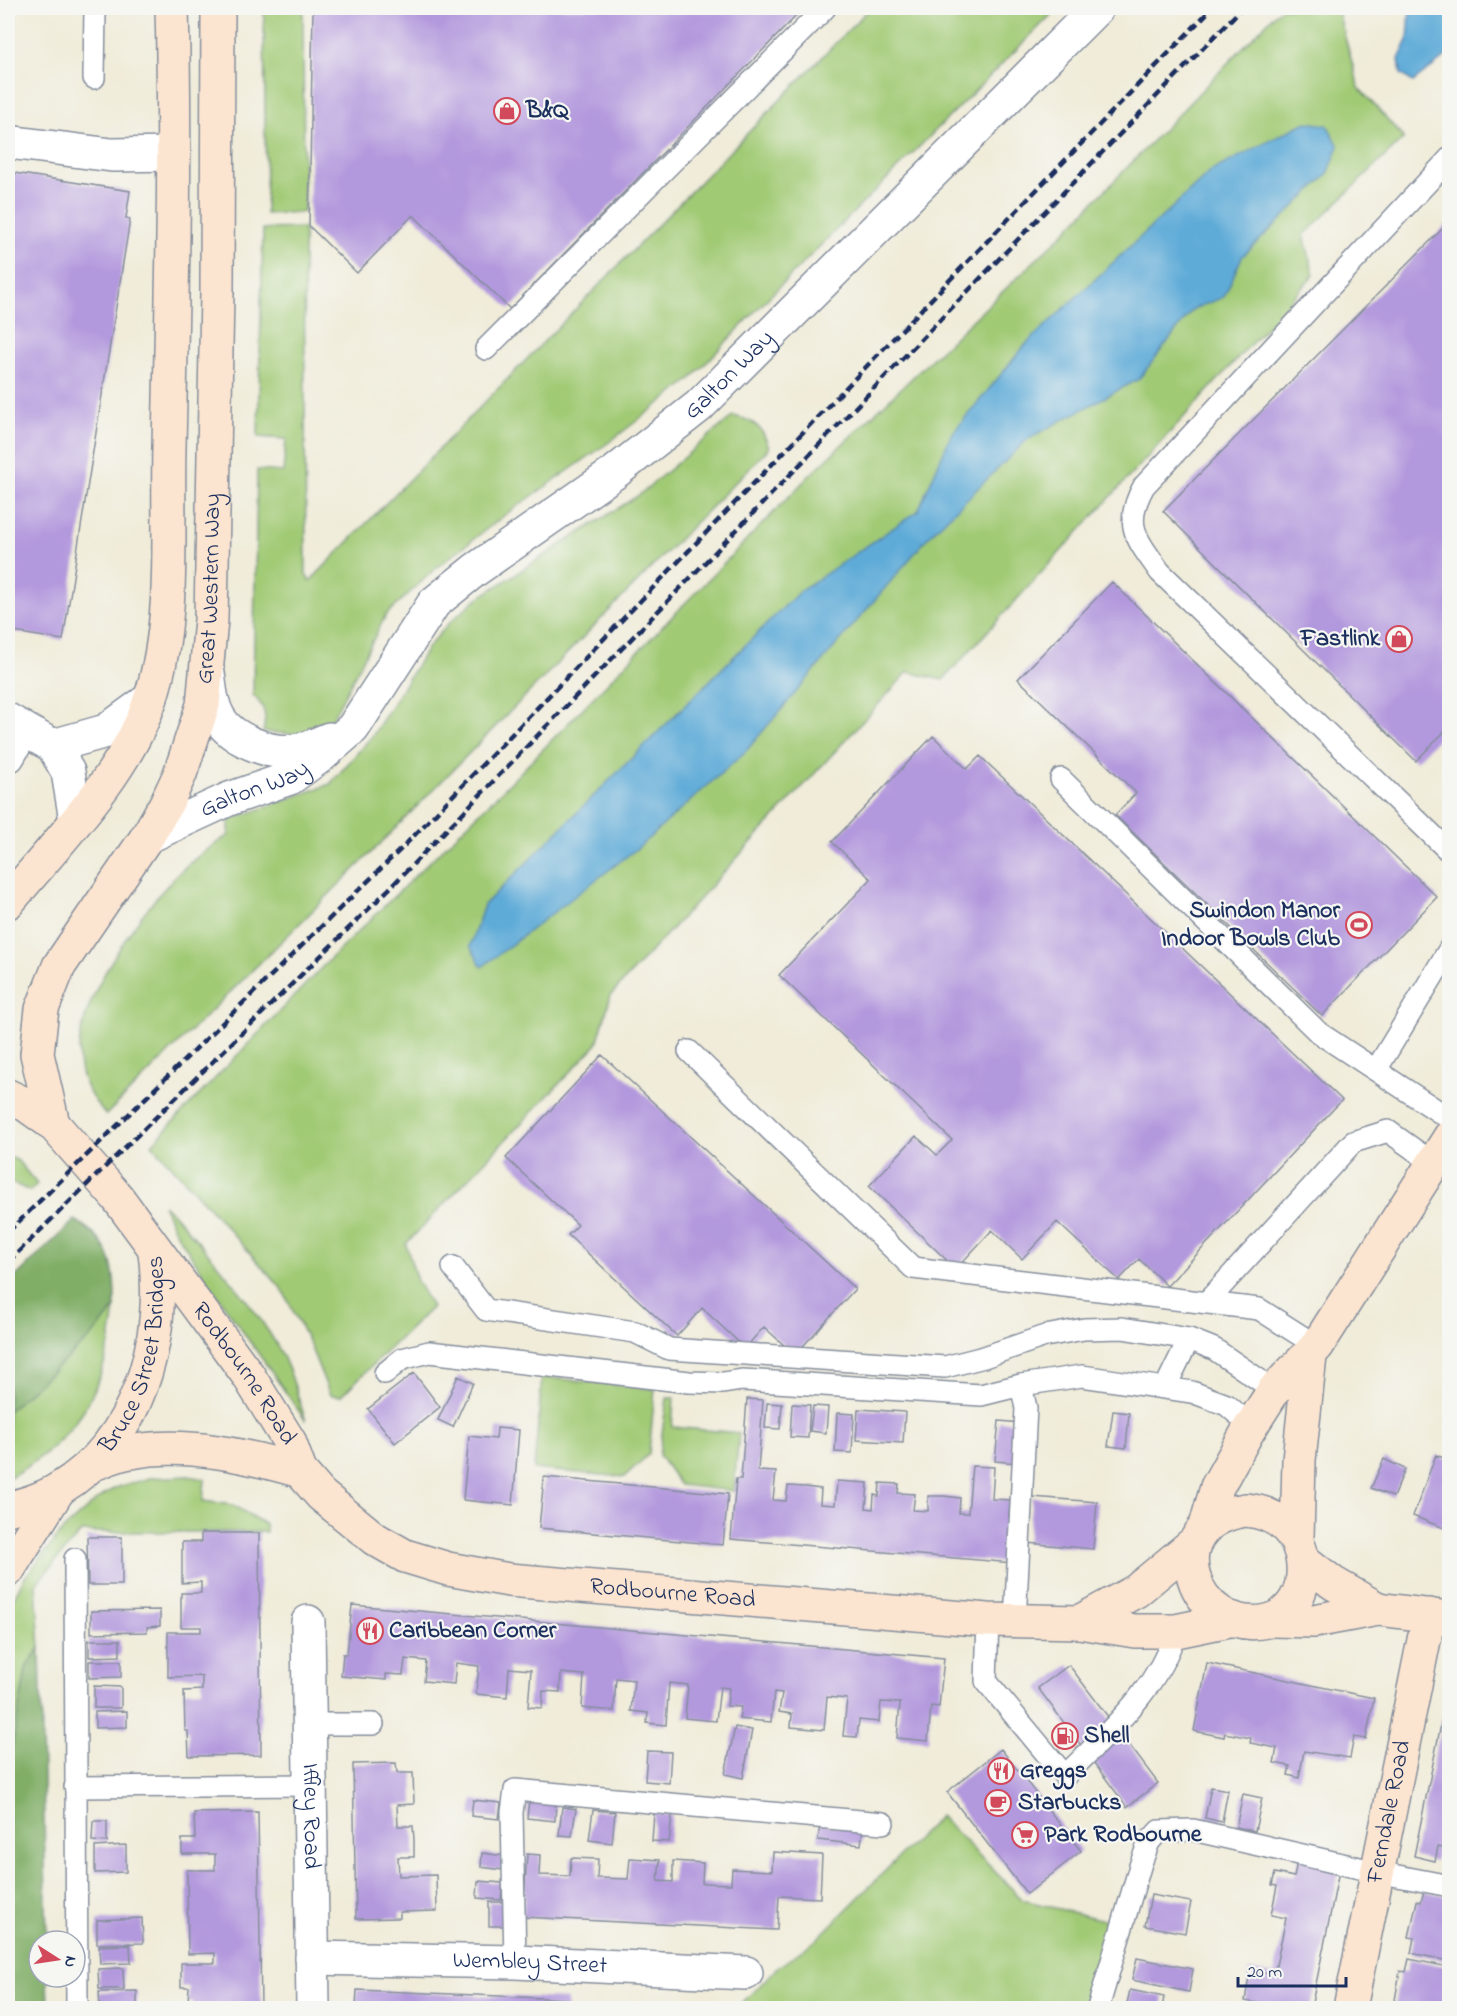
<svg xmlns="http://www.w3.org/2000/svg" width="1457" height="2016" font-family="'Indie Flower',sans-serif">
<style>
.green{fill:#a1ca75;stroke:#5e7c6a;stroke-width:1.5}
.forest{fill:#80ae66;stroke:#4e6e62;stroke-width:1.5}
.water{fill:#5fabd8;stroke:#3d6d9b;stroke-width:1.5}
.building{fill:#b298dd}
.lines{fill:none;stroke-linecap:round;stroke-linejoin:round}
.lane-casing{stroke:#868e9c;stroke-width:24}
.street-casing{stroke:#868e9c;stroke-width:36}
.secondary-casing{stroke:#868e9c;stroke-width:36}
.lane{stroke:#fff;stroke-width:21}
.street{stroke:#fff;stroke-width:33}
.secondary{stroke:#fce5d0;stroke-width:33}
.rail{stroke:#1b2f5e;stroke-width:4.5;stroke-dasharray:9 4.5;stroke-linecap:butt}
.labels{text-anchor:middle;dominant-baseline:central;stroke-width:4.5;stroke-linejoin:round;paint-order:stroke}
.poi-label{font-size:24px;font-weight:bold;fill:#1b2f5e;stroke:#f6f6f2;text-anchor:start}
.street-label{font-size:24px;fill:#1b2f5e;stroke:#f6f6f2}
</style>
<rect width="100%" height="100%" fill="#f6f6f2"/>
<filter id="ink" filterUnits="userSpaceOnUse"><feTurbulence type="fractalNoise" baseFrequency=".0167" numOctaves="2"/><feDisplacementMap in="SourceGraphic" scale="12" xChannelSelector="R" yChannelSelector="G"/><feConvolveMatrix kernelMatrix="1 2 1 2 8 2 1 2 1" color-interpolation-filters="sRGB"/></filter>
<filter id="wash" filterUnits="userSpaceOnUse"><feTurbulence type="fractalNoise" baseFrequency=".008" numOctaves="4" result="noise"/><feDisplacementMap in="SourceGraphic" scale="24" xChannelSelector="R" yChannelSelector="G"/><feGaussianBlur stdDeviation="1.35" result="paint"/><feColorMatrix in="noise" values="0 0 0 0 0 0 0 0 0 0 0 0 0 0 0 0 0 1.4 0 .05"/><feComposite in="paint" operator="in"/></filter>
<g filter="url(#wash)">
<rect width="100%" height="100%" fill="#f0ecd9"/>
<path class="green" d="M264 8H303L304 212 266 214Z
M870 8H1058L769 297 690 380 608 443 505 515 436 568 386 615 330 723 309 735 263 732C267 715 265 707 253 695L257 470 283 472 286 439 258 437 263 229 304 228 306 575 310 581Z
M1281 8H1337L1359 88 1404 138 1304 235 1314 275 943 680 908 672 611 995 597 1044 406 1244 417 1281 432 1307 341 1396 330 1395 309 1343 282 1289 152 1144 325 964 511 782 811 474 1060 237Z
M733 416C754 420 763 427 769 448L380 844 106 1115C92 1099 80 1082 79 1059 75 1003 137 916 175 877 191 860 210 847 229 835V820L330 784 373 735 428 647 449 623 475 600 639 495Z
M8 1157 17 1160 37 1184 30 1191 8 1181Z
M163 1205 172 1212C208 1253 251 1300 278 1347 292 1371 297 1396 306 1421L217 1295 175 1231Z
M115 1308C106 1387 79 1440 8 1478V1411L92 1336Z
M542 1377 655 1389 649 1454 624 1477 534 1469Z
M667 1398H674L672 1427 739 1433 734 1491 680 1485 659 1455Z
M188 1476 205 1479 203 1501 233 1505 266 1525V1532H81L36 1584 40 1648 27 1665 8 1768V1609L24 1578 64 1529 98 1499 115 1488 150 1478Z
M940 1816 1023 1900 1112 1922 1088 2008H737L777 1968 815 1941Z"/>
<path class="forest" d="M75 1220C113 1243 115 1267 115 1308L92 1336 8 1411V1284Z
M40 1648 47 1941H39V1977H47L48 2008H8V1768L27 1665Z"/>
<path class="water" d="M1410 8H1450L1449 54 1413 82 1401 74 1399 59 1408 40Z
M1306 122 1327 125 1339 146 1328 174 1242 257 1224 297 1193 309 1139 379 1029 438 931 534 746 751 639 847 482 967 470 946 484 905 799 592 918 511 951 435 1027 343 1211 171Z"/>
<g id="blocks">
<path class="building" d="M313 8H804L510 309 413 215 357 273 309 226Z
M8 172 130 191 126 218 130 219 63 640 8 631Z
M1449 222V727L1416 761 1163 511Z
M1112 582 1437 897 1322 1016 1115 815 1136 793 1018 679Z
M933 736 967 769 980 756 1342 1100 1167 1286 1139 1259 1119 1280 1057 1222 1022 1259 992 1230 956 1269 869 1186 916 1136 937 1155 952 1140 779 975 871 879 832 842Z
M602 1055 855 1289 795 1355 764 1327 745 1348 702 1308 677 1336 568 1235 578 1225 506 1158Z
M414 1373 440 1407 395 1443 368 1409Z
M458 1376 473 1383 453 1427 438 1420Z
M747 1399 763 1400 758 1471 776 1472 773 1500 786 1501 788 1486 805 1487 821 1489 820 1504 835 1505 837 1481 868 1483 866 1508 873 1509 874 1495 879 1496 880 1483 899 1484 898 1493 915 1494 913 1510 928 1511V1496H944L960 1498 959 1513H968L972 1466 994 1467 992 1499 1010 1500 1009 1517 1016 1518 1013 1563 731 1539 736 1479H741Z
M767 1403 782 1404 780 1429 765 1428Z
M792 1404 810 1405 808 1438 790 1437Z
M813 1406 828 1407 826 1433 810 1431Z
M858 1409 905 1412 903 1443 856 1440Z
M1113 1411 1129 1413 1126 1448 1108 1446Z
M837 1413 854 1414 852 1453 835 1452Z
M999 1421 1021 1423 1017 1463 995 1461Z
M497 1428 519 1430 513 1505 463 1500 469 1436 496 1439Z
M1436 1455 1449 1460V1530L1413 1516Z
M1384 1459 1405 1469 1393 1497 1371 1488Z
M544 1477 728 1494 723 1545 539 1528Z
M1032 1497 1097 1502 1093 1549 1027 1543Z
M201 1533H259L261 1755 189 1756 188 1731H185L184 1691 202 1690V1676L168 1677V1632H201V1627H181V1593H201V1582L182 1583V1542H201Z
M87 1537H122V1585H88Z
M352 1605 944 1658 939 1707 931 1706 928 1741 897 1738 900 1703 881 1702 879 1722 859 1720 857 1737 843 1736 847 1699 827 1697 824 1730 791 1727 792 1714 779 1712 782 1693 774 1692 771 1722 739 1719 741 1707 727 1706 729 1688 720 1687 716 1721 685 1718 688 1685 669 1683 666 1725 647 1723 648 1713 631 1711 634 1680 616 1678 614 1711 582 1708 584 1675 561 1673 560 1692 543 1691 542 1708 528 1707 531 1670 509 1668 507 1697 476 1694 479 1666 456 1663 454 1684 424 1681 426 1661 405 1659 403 1675 386 1674V1680L341 1676 343 1654H347Z
M160 1610V1626L147 1627V1632L91 1633V1611Z
M89 1640H120V1656L89 1657Z
M89 1661H121V1677L89 1678Z
M1207 1663 1374 1698 1366 1739 1354 1737 1350 1758 1304 1751 1299 1778 1288 1775 1290 1766 1274 1763 1277 1748 1250 1743 1251 1738 1225 1733 1224 1737 1194 1731Z
M1069 1665 1158 1783 1127 1807 1038 1688Z
M94 1686 121 1687V1708H94Z
M1448 1690 1449 1849 1438 1847 1435 1861 1414 1856Z
M127 1711V1727L95 1728V1712Z
M735 1727 752 1730 743 1778 725 1774Z
M1001 1749 1081 1851 1027 1894 947 1792Z
M647 1751 671 1752 669 1783 645 1781Z
M396 1763 397 1773H413L414 1804 397 1805 398 1826H413L414 1840V1857H398L399 1876 436 1875 437 1911 400 1912V1918L356 1919 353 1764Z
M1211 1787 1228 1790 1222 1822 1205 1818Z
M1243 1794 1262 1798 1255 1831 1236 1827Z
M473 1800 501 1803 499 1819 471 1816Z
M529 1800 556 1802 555 1821 527 1818Z
M562 1807 576 1809 572 1836 559 1835Z
M593 1810 615 1812 612 1843 589 1840Z
M258 1812 261 2008H193V2002H188L189 1987H181V1963H215V1953L188 1954 187 1870H215V1854H182V1839H195L194 1813Z
M654 1813 672 1815 669 1842 652 1841Z
M93 1821H107V1842L92 1841Z
M820 1824 863 1828 861 1845 818 1840Z
M126 1845V1872L95 1873V1847Z
M773 1852 822 1855 820 1898 779 1896 777 1930 523 1917 527 1854 540 1855 539 1875 570 1876 571 1858 598 1859 597 1878 628 1879 630 1858 660 1860 658 1881 673 1882V1861L703 1863 702 1883 731 1884 732 1869 772 1871Z
M482 1853 505 1856 503 1870 481 1867Z
M1298 1857 1340 1866 1328 1926 1311 2008H1267L1268 2005 1245 2001 1250 1970 1274 1975 1286 1918 1271 1915 1277 1886 1272 1885 1275 1873 1294 1877Z
M478 1881 503 1883 501 1900 477 1898Z
M1424 1891 1449 1896V1961L1411 1953 1414 1938 1409 1937 1417 1901 1421 1902Z
M1151 1895 1191 1902 1185 1933 1145 1926Z
M489 1902H505V1926H489Z
M142 1918 143 1943 97 1944V1920Z
M130 1945 131 1963 100 1964 99 1946Z
M1137 1958 1193 1969 1189 1992 1132 1980Z
M1409 1959 1449 1967V2008H1398L1394 2006 1400 1971 1406 1972Z
M123 1968 124 1989H99L98 1969Z
M357 1990 567 1999V2008H356Z
M1130 1990 1164 1997 1162 2008H1126Z
M137 1991V2008H100L99 1992Z"/>
</g>
</g>
<g filter="url(#ink)">
<use href="#blocks" fill-opacity="0" stroke="#868e9c" stroke-width="1.5"/>
<g class="lines">
<defs>
<path id="lane" d="M94 78 95 8
M1450 158 1144 486C1122 525 1137 539 1160 572L1450 852
M486 349 825 8
M1061 779 1319 1033 1450 1119
M689 1051 913 1268 1259 1309 1317 1346
M1376 1070 1450 948
M453 1267 486 1310 635 1332 669 1349 945 1367 984 1357 1045 1336 1084 1329 1122 1328 1189 1339 1214 1349 1274 1390
M1206 1303 1353 1142 1388 1131 1433 1163
M385 1373 402 1359 429 1352 689 1382 723 1383 742 1380 981 1395 1021 1385 1026 1408 1015 1622
M1021 1385 1082 1376 1192 1392 1227 1405 1243 1419 1248 1431
M1165 1388 1189 1339
M75 1559 77 2008
M988 1620 986 1681 1065 1776C1108 1732 1157 1691 1176 1631
M309 1724H373
M75 1787 310 1785
M515 1962 512 1812 515 1790 883 1823
M1098 2008 1141 1863 1149 1842 1159 1831 1193 1830 1377 1872 1450 1886"/>
<g id="street">
<path d="M8 142 112 155 174 154"/>
<path d="M208 673C210 688 211 704 219 718 231 739 271 755 294 751 306 749 318 744 329 739"/>
<path d="M8 720 53 746 68 772 76 820"/>
<path d="M53 746 106 731 151 698"/>
<path d="M8 756 23 730"/>
<path id="s1" d="M147 837 229 799 290 778 322 755 353 728 434 603 475 570 614 473 699 406 1097 8"/>
<path id="s2" d="M308 1622 313 2008"/>
<path id="s3" d="M312 1958 515 1962 746 1973"/>
</g>
<g id="secondary">
<path d="M8 902C56 844 129 770 151 697 176 618 167 529 169 448 172 301 176 154 172 8"/>
<path id="s4" d="M8 1096 25 1104 53 1124 117 1197 248 1375 289 1441 300 1471 321 1495 375 1539 405 1556 448 1569 509 1580 988 1620 1079 1622 1135 1631H1176L1234 1619"/>
<path id="s5" d="M53 1124 37 1054 42 1009 59 966 147 837 167 802 180 774 203 705 211 620 217 293 218 8"/>
<path d="M91 1465C104 1460 117 1454 131 1452 185 1441 248 1456 300 1471"/>
<path id="s6" d="M8 1509C25 1504 43 1499 59 1489 139 1441 166 1340 155 1252"/>
<path d="M1245 1510C1319 1515 1318 1610 1267 1621 1195 1637 1151 1525 1245 1510Z"/>
<path d="M1206 1526 1217 1487 1248 1431 1274 1390 1317 1346 1450 1137"/>
<path d="M1297 1538 1299 1460 1310 1356"/>
<path d="M1303 1560 1333 1583 1378 1609"/>
<path d="M8 1570 59 1489"/>
<path d="M1271 1620 1314 1621 1378 1609 1450 1618"/>
<path d="M1079 1622 1136 1591 1195 1542"/>
<path id="s7" d="M1350 2008 1429 1615"/>
</g>
</defs>
<use href="#lane" class="lane-casing"/>
<use href="#street" class="street-casing"/>
<use href="#secondary" class="secondary-casing"/>
<use href="#lane" class="lane"/>
<use href="#street" class="street"/>
<use href="#secondary" class="secondary"/>
<path class="rail" d="M8 1232 405 845 1212 8
M8 1262 389 889 1242 8"/>
</g>
</g>
<defs>
<symbol id="shop-ring" viewBox="-11 -11 22 22"><circle r="9.5" fill="#f6f6f2" stroke="#d1495b" stroke-width="1.5"/><path d="M-5-2.5h2.3a2.7 3.5 0 0 1 5.4 0H5L5.5 6h-11ZM-1.5-2.5h3a1.5 2.3 0 0 0-3 0Z" fill="#d1495b"/></symbol>
<symbol id="stadium-ring" viewBox="-11 -11 22 22"><circle r="9.5" fill="#f6f6f2" stroke="#d1495b" stroke-width="1.5"/><path d="M0-5a6.5 5 0 1 0 0 10a6.5 5 0 1 0 0-10ZM-3.5-1.8h7v3.6h-7Z" fill="#d1495b"/></symbol>
<symbol id="restaurant-ring" viewBox="-11 -11 22 22"><circle r="9.5" fill="#f6f6f2" stroke="#d1495b" stroke-width="1.5"/><path d="M-5-6h1v4h1v-4h1v4h1v-4h1v5L-1.5 .5V6h-2V.5L-5-1ZM5-6V6H3V1.5H1.5Q1.5-4 5-6Z" fill="#d1495b"/></symbol>
<symbol id="fuel-ring" viewBox="-11 -11 22 22"><circle r="9.5" fill="#f6f6f2" stroke="#d1495b" stroke-width="1.5"/><path d="M-5.5-6h7V0h2V4h1.3V-2.5L3-4.5l.8-.8L6-3V5H2.5V1h-1V6h-7ZM-4.2-4.7v3.2H.2V-4.7Z" fill="#d1495b"/></symbol>
<symbol id="cafe-ring" viewBox="-11 -11 22 22"><circle r="9.5" fill="#f6f6f2" stroke="#d1495b" stroke-width="1.5"/><path d="M-5.5-4.5H6V0H3Q3 3.5 0 3.5H-2.5Q-5.5 3.5-5.5 0ZM3-3.2v2h1.7v-2ZM-6 4.5H4V6H-6Z" fill="#d1495b"/></symbol>
<symbol id="supermarket-ring" viewBox="-11 -11 22 22"><circle r="9.5" fill="#f6f6f2" stroke="#d1495b" stroke-width="1.5"/><path d="M-6-5.5h2.5l.6 2H6L4.5 2H-2.5L-4.4-4H-6ZM-1.5 3.2a1.3 1.3 0 1 0 .1 0ZM3 3.2a1.3 1.3 0 1 0 .1 0Z" fill="#d1495b"/></symbol>
</defs>
<g fill-rule="evenodd">
<use href="#shop-ring" x="492" y="96" width="30" height="30"/>
<use href="#shop-ring" x="1384" y="624" width="30" height="30"/>
<use href="#stadium-ring" x="1344" y="910" width="30" height="30"/>
<use href="#restaurant-ring" x="355" y="1616" width="30" height="30"/>
<use href="#fuel-ring" x="1050" y="1721" width="30" height="30"/>
<use href="#restaurant-ring" x="986" y="1756" width="30" height="30"/>
<use href="#cafe-ring" x="983" y="1788" width="30" height="30"/>
<use href="#supermarket-ring" x="1010" y="1820" width="30" height="30"/>
</g>
<g class="labels">
<g class="poi-label">
<text x="526" y="111">B&amp;Q</text>
<text x="1380" y="639" text-anchor="end">Fastlink</text>
<text x="1340" y="911" text-anchor="end">Swindon Manor<tspan x="1340" dy="28">Indoor Bowls Club</tspan></text>
<text x="389" y="1631">Caribbean Corner</text>
<text x="1084" y="1736">Shell</text>
<text x="1020" y="1771">Greggs</text>
<text x="1018" y="1803">Starbucks</text>
<text x="1044" y="1835">Park Rodbourne</text>
</g>
<g class="street-label">
<text stroke="none"><textPath href="#s1" startOffset="758">Galton Way</textPath></text>
<text stroke="none"><textPath href="#s5" startOffset="580">Great Western Way</textPath></text>
<text stroke="none"><textPath href="#s1" startOffset="118">Galton Way</textPath></text>
<text stroke="none"><textPath href="#s6" startOffset="218">Bruce Street Bridges</textPath></text>
<text stroke="none"><textPath href="#s4" startOffset="368">Rodbourne Road</textPath></text>
<text stroke="none"><textPath href="#s4" startOffset="888">Rodbourne Road</textPath></text>
<text stroke="none"><textPath href="#s7" startOffset="200">Ferndale Road</textPath></text>
<text stroke="none"><textPath href="#s2" startOffset="194">Iffley Road</textPath></text>
<text stroke="none"><textPath href="#s3" startOffset="218">Wembley Street</textPath></text>
</g>
</g>
<rect width="1457" height="2016" fill="none" stroke="#f6f6f2" stroke-width="30"/>
<g transform="translate(57 1959) rotate(102)"><circle r="28" fill="#f6f6f2" stroke="#9ea6b7" stroke-width="1.5"/>
<path d="M0-4.5L10 22L0 15L-10 22Z" fill="#d1495b"/>
<text y="-9" font-size="16" font-weight="bold" text-anchor="middle" fill="#1b2f5e">N</text>
</g>
<path d="M1238 1977v9h108v-9" fill="none" stroke="#1b2f5e" stroke-width="3"/>
<text x="1247" y="1977" font-size="18" fill="#1b2f5e" stroke="#f6f6f2" stroke-width="4.5" paint-order="stroke">20 m</text>
</svg>
